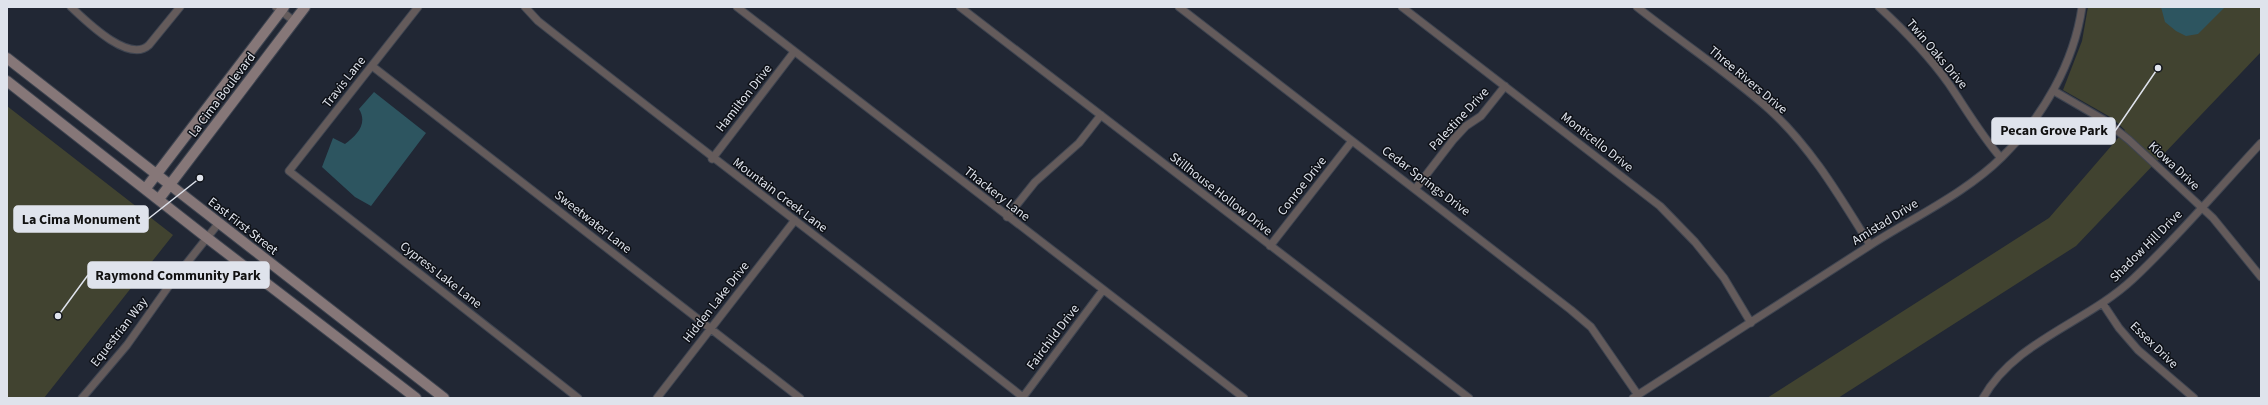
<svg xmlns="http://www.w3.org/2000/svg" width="2268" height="405" font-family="'Source Sans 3',sans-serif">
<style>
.green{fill:#414330}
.water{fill:#2d5560}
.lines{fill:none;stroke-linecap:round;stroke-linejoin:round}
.street-casing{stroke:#3f4551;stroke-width:9}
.secondary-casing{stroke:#3f4551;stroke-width:12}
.street{stroke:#645b5b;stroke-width:7}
.secondary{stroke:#867778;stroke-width:10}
.labels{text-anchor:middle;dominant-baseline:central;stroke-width:3;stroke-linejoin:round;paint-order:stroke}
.street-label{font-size:13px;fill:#dfe3ec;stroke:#0d1016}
.leader{fill:none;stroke:#dfe3ec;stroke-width:1.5}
.callout-dot{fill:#dfe3ec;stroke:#0d1016;stroke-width:1.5}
.callout{fill:#dfe3ec;stroke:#dfe3ec;stroke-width:1.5}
.callout-label{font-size:14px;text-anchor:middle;font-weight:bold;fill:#111}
</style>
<rect width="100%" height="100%" fill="#212734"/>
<path class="green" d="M2088 7H2261V52L2076 246 1838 398H1767L2049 218 2125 130 2112 118 2063 90 2082 41Z
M7 106 173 235 44 398H7Z"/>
<path class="water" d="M2161 7H2225L2198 34 2186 36 2176 31 2165 22Z
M374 92 426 133 371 206 355 197 322 167 333 138 345 144C357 135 368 124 359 109Z"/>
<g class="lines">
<defs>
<path id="street" d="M71 7C86 21 129 64 149 45L180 7
M276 7 294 21
M418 7 289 171 578 398
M525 7 538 21C699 148 863 271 1024 398
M737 7 1244 398
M960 7 1469 398
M1179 7 1571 310 1591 327 1638 395
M1402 7 1660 206 1695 242 1724 278 1751 323
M1637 7C1680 41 1727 72 1769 109 1811 147 1840 197 1870 245
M1879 7C1904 30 1929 56 1949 84 1966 109 1981 135 2001 158
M372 66 800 398
M2054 91 2104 120 2129 140 2213 218 2261 277
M712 159 794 52
M1416 188 1453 140 1466 126 1481 116 1505 86
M1007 217 1035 182 1079 143 1101 115
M1270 246 1352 141
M2103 304 2119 328 2138 350 2194 398
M1023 397 1103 290
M82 398 127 345 171 283 218 224
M657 398 795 220
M1633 398C1712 348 1790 296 1869 246 1912 218 1966 193 2002 157 2043 117 2074 63 2082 7
M1983 398C2015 341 2086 323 2133 279 2178 237 2219 188 2261 143"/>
<path id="secondary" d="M7 58 444 398
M7 81 206 237 416 398
M146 188 284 7
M159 199 305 7"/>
</defs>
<use href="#street" class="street-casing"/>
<use href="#secondary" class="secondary-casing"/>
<use href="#street" class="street"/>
<use href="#secondary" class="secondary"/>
</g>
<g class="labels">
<g class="street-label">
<text transform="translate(1937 54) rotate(50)">Twin Oaks Drive</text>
<text transform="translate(1748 80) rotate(40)">Three Rivers Drive</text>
<text transform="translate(344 82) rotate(-52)">Travis Lane</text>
<text transform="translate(222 95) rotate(-53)">La Cima Boulevard</text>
<text transform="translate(744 98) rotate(-52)">Hamilton Drive</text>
<text transform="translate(1459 119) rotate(-47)">Palestine Drive</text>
<text transform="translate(1597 142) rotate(38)">Monticello Drive</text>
<text transform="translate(2174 166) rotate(43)">Kiowa Drive</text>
<text transform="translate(1426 181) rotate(37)">Cedar Springs Drive</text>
<text transform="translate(1302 186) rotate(-52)">Conroe Drive</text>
<text transform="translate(997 194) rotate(38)">Thackery Lane</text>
<text transform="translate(1221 194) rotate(38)">Stillhouse Hollow Drive</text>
<text transform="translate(780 195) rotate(37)">Mountain Creek Lane</text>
<text transform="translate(593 222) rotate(38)">Sweetwater Lane</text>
<text transform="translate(1885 222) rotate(-32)">Amistad Drive</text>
<text transform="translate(243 226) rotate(38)">East First Street</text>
<text transform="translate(2146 246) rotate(-45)">Shadow Hill Drive</text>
<text transform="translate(441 275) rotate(38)">Cypress Lake Lane</text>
<text transform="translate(716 302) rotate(-52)">Hidden Lake Drive</text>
<text transform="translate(119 332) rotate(-52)">Equestrian Way</text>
<text transform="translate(1053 337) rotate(-53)">Fairchild Drive</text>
<text transform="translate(2154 345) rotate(44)">Essex Drive</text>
</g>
</g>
<path class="leader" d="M2158 68L2115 131M200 178L148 219M58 316L88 275"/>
<g class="callout-dot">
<circle cx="2158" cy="68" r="4"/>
<circle cx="200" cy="178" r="4"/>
<circle cx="58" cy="316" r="4"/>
</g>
<g class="callout">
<rect x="1992" y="118" width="123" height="26" rx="4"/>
<rect x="14" y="206" width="134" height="26" rx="4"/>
<rect x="88" y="262" width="181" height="26" rx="4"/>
</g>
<g class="callout-label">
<text x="2054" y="135">Pecan Grove Park</text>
<text x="81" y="224">La Cima Monument</text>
<text x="178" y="280">Raymond Community Park</text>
</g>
<rect width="2268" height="405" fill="none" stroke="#dfe3ec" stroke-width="16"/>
</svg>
